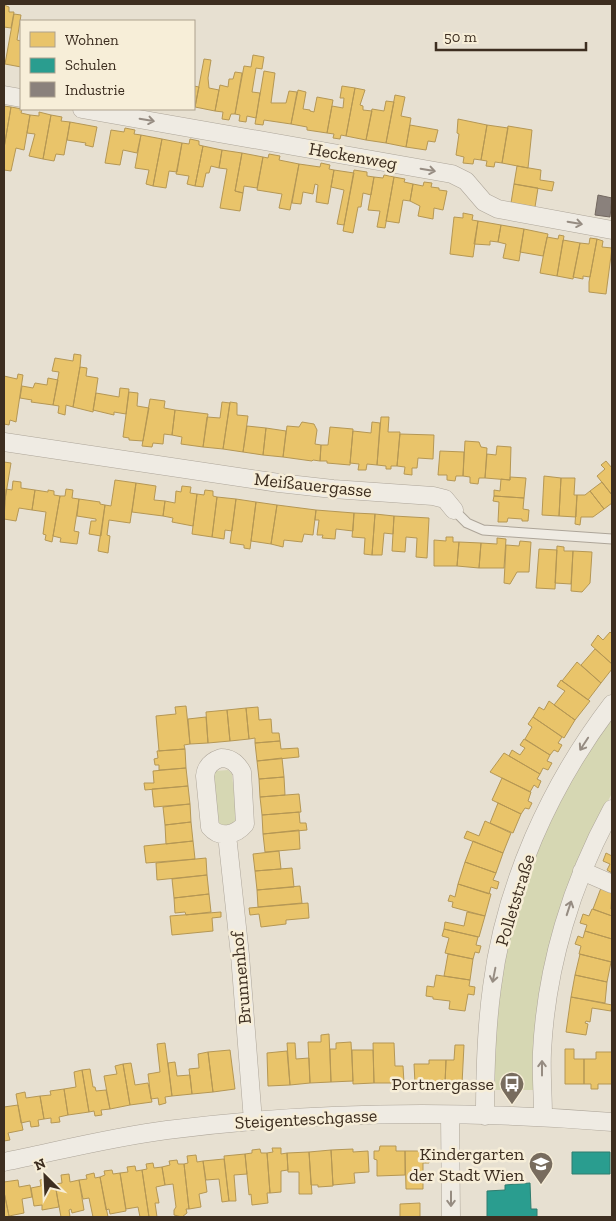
<svg xmlns="http://www.w3.org/2000/svg" width="616" height="1221" font-family="'Zilla Slab',serif">
<style>
.green{fill:#d6d7b3}
.homes{fill:#e9c46a;stroke:#b59754}
.schools{fill:#2a9d8f;stroke:#307c6e}
.industry{fill:#8a817c;stroke:#736860}
.lines{fill:none;stroke-linecap:round;stroke-linejoin:round}
.service-casing{stroke:#ada599;stroke-width:11}
.minor-casing{stroke:#ada599;stroke-width:19}
.service{stroke:#efebe3;stroke-width:9}
.minor{stroke:#efebe3;stroke-width:18}
.oneway{stroke:#968c82}
.labels{text-anchor:middle;dominant-baseline:central;stroke-width:5;stroke-linejoin:round;paint-order:stroke}
.street-label{font-size:18px;fill:#3d2e20;stroke:#f7eed8}
.poi-label{font-size:18px;fill:#3d2e20;stroke:#f7eed8;text-anchor:end}
</style>
<rect width="100%" height="100%" fill="#e7e0d1"/>
<path class="green" d="M612 715V793L586 845 535 1090H492L498 993 515 909 537 849 574 772Z
M228 770 232 774 237 821 233 824 221 826 217 821 213 774 216 771Z"/>
<path class="homes" d="M4 5 9 7V12H14L11 28 4 27Z
M14 14 21 15 17 40 21 41V67L5 64Z
M253 55 264 57 262 69 256 68 252 92 260 93 256 118 247 116 246 122 239 121 240 115 235 114 244 66 251 67Z
M204 59 211 60 208 78 209 88 219 90 215 111 195 107Z
M264 71 275 73 271 103H286L289 91 297 92 291 124 264 120 263 125 255 124Z
M235 72 242 73 235 114H231L229 120 222 119 223 112 215 111 220 85 228 87 229 79H233Z
M194 86 199 87 195 107H194Z
M342 86 355 88 346 136 341 135 340 139 333 138 334 134 327 133 332 106 343 108 344 98H340Z
M355 88 365 90 360 105 363 106V110L372 111 366 140 346 136Z
M298 90 306 92 303 109 310 110V111L314 112 317 97 333 100 327 133 307 130V127L291 124Z
M395 95 405 97 401 116 411 118 406 147 386 143Z
M386 101 394 102 386 143 366 140 372 109 384 111Z
M4 106 11 107 4 148Z
M11 107 22 109 21 113 30 115 24 150 16 148 11 171 4 170V148Z
M39 112 51 115 43 159 29 156 35 134 27 133 30 115 39 116Z
M51 115 62 117 61 121 70 122 64 155 56 154 54 161 43 159Z
M458 119 487 125 481 160 474 159 473 164 463 163 464 157 456 155 459 134 457 133Z
M70 122 97 127 93 147 85 145 86 143 67 140Z
M410 125 438 130 435 142 428 141 426 150 406 147Z
M487 125 508 128 502 163 495 162 494 167 486 166 487 161 481 160Z
M508 126 532 130 528 168 502 163Z
M125 128 135 130 134 134 141 135 137 153 123 150 120 165 105 163 111 130 124 132Z
M141 135 162 139 153 186 146 184 149 170 135 168Z
M162 139 182 143 177 172 169 171 166 188 153 186Z
M190 139 199 141V145L203 146 195 186 187 184 189 176 176 174 182 143 189 144Z
M203 146 222 150 219 168 211 166 209 173H206L203 187 195 186Z
M222 150 242 153 235 191 243 193 240 211 220 208 227 169 219 168Z
M242 153 263 157 257 188 244 186 243 193 235 191Z
M269 154 280 156 279 160 299 164 290 210 279 208 282 194 257 190 263 157 268 158Z
M321 163 330 165 329 169 334 170 328 204 316 202 318 185 315 184 313 194 303 192 301 204 292 203 299 164 320 167Z
M517 166 541 170 540 180 554 182 552 191 514 184Z
M334 170 354 173 344 225 337 224 344 190 331 187Z
M354 170 367 172V176L374 177 371 195 363 193 361 207H358L353 233 343 231Z
M384 175 394 177 385 228 377 227 380 211 368 210 374 177 383 178Z
M394 177 405 179 404 182 413 184 410 201 403 200 399 223 386 221Z
M424 182 432 183 431 187 439 188V190L447 191 443 210 434 208 433 219 418 216 420 206 410 201 413 184 423 186Z
M514 184 538 188 535 207 511 203Z
M463 213 473 215 472 220 478 221 473 257 450 254 454 217 463 218Z
M478 221 501 225 498 242 490 241V245L474 244Z
M501 225 524 229 519 261 503 258 506 244 498 242Z
M524 229 548 234 543 256 520 252Z
M559 235 564 236 557 276 540 273 547 237 558 239Z
M590 238 597 239 590 277 583 276V279L573 277 580 243 589 244Z
M597 239 603 241 602 247 612 248 606 294 589 292V282Z
M563 240 580 243 573 279 557 276Z
M74 354 81 355 80 367 73 407 66 405 65 415 58 413 59 406 53 405 59 372 52 371 55 358 73 361Z
M80 367 87 368 86 376 98 378 93 412 73 407Z
M18 374 23 375 16 422 10 420 9 425 4 424V376L17 379Z
M48 378 58 380 53 405 31 402 32 400 20 398 22 386 33 388 35 383 47 385Z
M120 388 129 389 126 414 114 412V415L93 410 96 393 119 397Z
M129 392 138 393 137 406 149 408 143 441 129 440V438L123 437Z
M150 399 165 401 164 408 175 410 172 435 164 434 163 444 153 443 152 447 142 446Z
M222 402 230 403 223 449 203 447 207 417 220 418Z
M230 402 237 403V415L248 416 243 452 223 449Z
M175 410 208 414 203 447 181 444 182 437 172 435Z
M381 417H389L388 432H400L397 466H391V469H386V466L377 465Z
M302 422 314 424 317 430 315 444 321 445 320 461 313 460 312 461 283 457 287 426 299 427Z
M372 422 380 423 377 465 367 464 366 470H358L359 464 350 463 353 431 371 433Z
M247 426 266 428 263 455 243 452Z
M330 427 353 429 350 465 327 463V461H320L321 445H328Z
M266 428 286 431 283 457 263 455Z
M400 434 434 435 433 459 418 458 417 468H412V475L404 474 405 467 397 466Z
M465 441 479 442 481 447 487 448 485 478H479L478 484 470 483V477L463 476Z
M497 446 511 447 510 480 485 478 487 454 496 455Z
M440 451 464 452 463 476H456L455 481 447 480V475H438Z
M606 461 612 468V495L597 476 605 469 601 465Z
M4 462 11 463 5 500H4Z
M544 476 561 478 559 516 542 515Z
M510 477 526 478 524 498 494 496V490L500 491 501 479 510 480Z
M561 478H575L574 495H577L576 517 559 516Z
M115 480 136 483 130 523 109 520 107 535 110 536 108 553 98 551 105 505 111 506Z
M13 481 21 482V488L35 490 32 510 19 508 16 521 4 519 6 489 12 490Z
M602 482 612 495V503L604 509 590 491Z
M136 483 156 486 154 500 165 501 163 516 132 512Z
M182 486 191 487 190 493 197 494 193 526 172 522 173 518 163 516 165 501 175 503 176 491 181 492Z
M66 489 73 490 72 498 79 499 74 531 79 532 77 544 60 542 61 538 53 536 60 496H65Z
M35 490 48 492V490L54 491V495L60 496 52 542 45 540 46 535 43 534 46 512 32 510Z
M205 490 213 491V496L217 497 212 537 192 534 197 494 204 495Z
M590 491 604 509 593 517H581L580 525 575 524 577 495H585Z
M494 496 524 498 523 509 529 510 528 521H522V519L508 518 507 522H498L499 502 493 501Z
M217 497 236 499 232 531 225 530 224 539 212 537Z
M79 499 100 502V504L105 505 101 536 89 534 91 521H96V519L77 516Z
M236 499 256 502 250 549 244 548V545L230 543Z
M256 502 277 505 271 544 251 541Z
M277 505 316 510 313 535 304 534 302 542 284 540 283 547 271 544Z
M316 510 354 513 353 531 336 529 335 539 322 538 323 535H317L319 520H315Z
M354 513 375 514 372 555 364 554 365 538 352 537Z
M375 514 394 516 393 534 384 533 382 555H372Z
M394 516 429 518 427 558 416 557 417 538 406 537 405 552 392 551Z
M446 537H453V542H459L457 566H434V540L446 541Z
M497 538 506 539 504 568H479L481 543 497 544Z
M520 541 531 542 529 572H517L510 584 504 583 506 545 519 546Z
M459 542 481 543 479 568 457 566Z
M557 546 564 547V551H573L571 584 555 583Z
M539 549 557 550 555 589 536 588Z
M573 551 592 552 590 583 582 592 571 591Z
M610 632 612 634V664L591 645 598 635 603 640Z
M595 649 612 664V669L601 683 581 665Z
M577 662 601 683 588 700 562 681Z
M561 680 590 701 575 720 554 705 565 691 557 686Z
M549 701 575 720 564 738 533 717 539 707 544 710Z
M186 706 190 744 184 745 185 749 159 751 156 716 176 714 175 707Z
M258 707 259 720 271 719 272 733H279L280 741 255 743V738L249 739 246 708Z
M246 708 249 739 230 741 227 710Z
M227 710 230 741 208 743 206 712Z
M206 717 208 743 190 744 188 719Z
M533 717 562 737 558 743 562 745 558 752 554 750 550 755 525 739 532 727 528 724Z
M524 739 550 755 547 761 552 763 548 770 543 768 540 774 509 756 512 750 520 755 525 748 520 745Z
M280 741 281 749 298 748 299 757 257 761 255 743Z
M185 749 186 768 159 770V765H155L154 759 158 758 157 751Z
M504 753 540 774 537 779 541 781 538 788 534 785 530 792 490 772Z
M282 758 284 777 259 779 257 761Z
M186 768 188 786 145 790 144 783H154L153 771Z
M284 777 285 795 260 797 259 779Z
M502 778 531 792 528 801 532 803 529 809 525 808 521 814 492 800Z
M188 786 190 804 154 807 152 789Z
M299 794 301 812 262 815 260 797Z
M498 803 521 814 513 833 490 823Z
M190 804 191 822 165 825 163 807Z
M299 812 300 823H306L307 830 263 834 262 815Z
M485 821 511 833 503 853 464 838 467 831 479 836Z
M191 822 193 841 166 844 165 825Z
M299 830 300 849 265 852 263 834Z
M193 841 195 859 146 863 144 846Z
M473 841 503 853 496 873 465 862Z
M279 851 281 869 255 871 253 854Z
M606 853 612 856V873L607 870 610 864 603 861Z
M206 858 207 875 157 880 156 863Z
M465 862 496 873 493 880 499 882 497 889 491 887 489 894 458 884Z
M292 868 294 887 257 890 255 871Z
M207 875 209 894 174 898 172 879Z
M458 884 491 894 485 916 452 907 453 902 448 901 450 895 455 897Z
M300 886 302 903 258 907 257 890Z
M601 888 612 892 611 909 612 910V916L593 909Z
M209 894 211 912 186 915 185 912 175 913 174 898Z
M308 903 309 918 286 920V924L261 927 259 914 250 915 249 908Z
M592 909 612 916V939L585 931 587 925 580 923 583 914 589 916Z
M221 912V917L212 918 213 931 172 935 170 916Z
M467 912 485 916 479 937 444 929 445 922 464 926Z
M444 929 478 937 476 945 481 946 479 953 475 952 473 959 445 953 449 938 442 936Z
M585 931 612 939V962L579 954 581 946 575 944 578 936 583 938Z
M448 954 473 959 470 980 444 976Z
M580 954 611 962 607 982 575 975Z
M436 975 470 980 469 986 475 987 474 995 468 994 465 1011 449 1009 450 1001 433 999V997L426 996 427 986 434 987Z
M575 975 607 982 605 1003 571 997Z
M571 997 612 1005 611 1011 592 1008 590 1022 586 1021 585 1023 588 1024 586 1035 566 1032Z
M329 1034 331 1082 310 1083 308 1042H321V1035Z
M351 1042 353 1081 331 1082 330 1049H336V1043Z
M165 1043 172 1096 165 1097 166 1103 159 1105 158 1098 151 1099 148 1074 160 1072 157 1044Z
M287 1043H295L296 1059 309 1058 310 1083 290 1085Z
M373 1043H394L395 1066H403L404 1083H374Z
M455 1045H464L462 1084H445L446 1060H454Z
M565 1049H574V1059H584V1084H565Z
M230 1050 235 1089 213 1092 208 1052Z
M352 1050H373L374 1083 353 1084Z
M287 1051 290 1085 268 1086 267 1053Z
M208 1052 213 1092 192 1094 189 1069 199 1068 198 1054Z
M596 1052H612V1084H598V1089H591V1084H584V1059H596Z
M429 1060H446L445 1084 436 1083V1090L426 1089V1083H415L414 1064H429Z
M175 1062 177 1076 190 1075 192 1094 172 1096 168 1063Z
M131 1063 135 1085 148 1083 152 1102 130 1105 123 1064Z
M123 1064 130 1105 110 1109 104 1076 117 1074 115 1066Z
M90 1069 93 1087H95L96 1091 106 1090 110 1109 101 1110 102 1115 95 1116 94 1111 89 1112 82 1070Z
M82 1070 89 1112 68 1115 64 1089 76 1087 74 1072Z
M64 1089 68 1115 59 1117 60 1122 51 1123V1118L44 1119 40 1096 51 1095 50 1091Z
M25 1092 26 1098 40 1096 44 1119 38 1120 39 1126 31 1127 30 1121 21 1123 16 1094Z
M18 1105 23 1130 8 1133 10 1140 4 1141V1107Z
M380 1146H396V1151H405V1175L377 1176V1160L374 1159V1151H379Z
M272 1148H281V1154L287 1153 288 1170 281 1171V1192L270 1193 267 1153 273 1152Z
M260 1149 261 1153H267L270 1193H267L268 1203 252 1205 251 1194 249 1195 245 1154 252 1153V1150Z
M353 1149V1152L368 1151 369 1172 354 1173 355 1183 333 1185 331 1150Z
M331 1150 333 1186 318 1187V1185H311L309 1152Z
M405 1151H429V1163H423V1189H406Z
M309 1152 312 1194H299V1172H288L287 1153Z
M245 1154 247 1174 234 1175 236 1201H229L224 1156Z
M196 1155 197 1162 203 1161 207 1192 199 1194 201 1207 189 1209 184 1164 188 1163 187 1156Z
M224 1159 229 1201 222 1202 219 1179 206 1180 203 1161Z
M177 1160 178 1164H184L189 1209H186L187 1213 182 1217 174 1215V1210L176 1207 173 1184 165 1185 162 1167 170 1165 169 1161Z
M153 1163 154 1168 162 1167 165 1185 156 1187 159 1203H155L157 1217H149L142 1170 147 1169 146 1164Z
M135 1166 136 1171 142 1170 149 1217H140L138 1207 126 1209 120 1173 128 1172 127 1167Z
M112 1170 113 1174 120 1173 126 1211 110 1214 109 1209 106 1210 100 1177 105 1175 104 1171Z
M94 1173 95 1178 100 1177 108 1217H93L89 1198 83 1199 79 1180 87 1179 86 1175Z
M69 1174 70 1182 79 1180 84 1210 72 1213 71 1209 69 1210 70 1217H61L55 1184 62 1183 61 1175Z
M48 1178 49 1185 55 1184 59 1207 42 1210V1205L34 1206 31 1188 41 1186 40 1180Z
M18 1180 19 1187 30 1185 32 1197 22 1199 24 1213 9 1216 4 1192V1182Z
M4 1192 9 1216V1217H4Z
M420 1203V1217H400V1204Z"/>
<path class="schools" d="M572 1152H610V1174H572Z
M530 1183 531 1209H537V1217H487V1191L505 1190V1185Z"/>
<path class="industry" d="M598 195 612 198 610 217 595 215Z"/>
<g class="lines">
<defs>
<path id="service" d="M454 510 467 523 483 530 612 539"/>
<path id="minor" d="M4 95 21 98
M82 109 452 174 466 181 484 202 498 209 612 230
M4 442 279 483 333 489 433 496 445 499 454 510
M221 758C231 758 237 763 242 772L245 824C236 835 220 839 210 827L205 776C206 766 212 761 221 758Z
M227 835 240 955 253 1121
M582 871 612 884
M450 1115 451 1217
M485 1116C485 1073 486 1030 492 987 505 885 550 785 612 704
M543 1116C543 1095 541 1073 542 1052 546 967 572 882 612 809
M4 1162C58 1151 112 1137 167 1130 314 1111 464 1110 612 1122"/>
</defs>
<use href="#service" class="service-casing"/>
<use href="#minor" class="minor-casing"/>
<use href="#service" class="service"/>
<use href="#minor" class="minor"/>
</g>
<defs><path id="oneway-shaft" d="M-6 0H5M1.5-3L5.5 0L1.5 3" fill="none" stroke-width="1.6" stroke-linecap="round" stroke-linejoin="round" transform="scale(1.25)"/></defs>
<g class="oneway">
<use href="#oneway-shaft" transform="translate(147 120) rotate(10)"/>
<use href="#oneway-shaft" transform="translate(428 170) rotate(10)"/>
<use href="#oneway-shaft" transform="translate(575 223) rotate(10)"/>
<use href="#oneway-shaft" transform="translate(584 744) rotate(123)"/>
<use href="#oneway-shaft" transform="translate(569 908) rotate(-72)"/>
<use href="#oneway-shaft" transform="translate(494 975) rotate(101)"/>
<use href="#oneway-shaft" transform="translate(542 1068) rotate(-90)"/>
<use href="#oneway-shaft" transform="translate(451 1199) rotate(90)"/>
</g>
<defs>
<symbol id="bus-pin" viewBox="-11 -11 22 30"><path d="M0 17L-7.5 6A9.5 9.5 0 1 1 7.5 6Z" fill="#786c5e" stroke="#f7eed8"/><path d="M-5-6H5V4H4V6H2V4H-2V6H-4V4H-5ZM-3.5-4V0h7V-4ZM-3.5 1.2v1.5H-2V1.2ZM2 1.2v1.5H3.5V1.2Z" fill="#fff"/></symbol>
<symbol id="school-pin" viewBox="-11 -11 22 30"><path d="M0 17L-7.5 6A9.5 9.5 0 1 1 7.5 6Z" fill="#786c5e" stroke="#f7eed8"/><path d="M0-5L7-2L0 1L-7-2ZM-4 1L0 2.5L4 1V4Q0 6-4 4Z" fill="#fff"/></symbol>
</defs>
<g fill-rule="evenodd">
<use href="#bus-pin" x="498" y="1070" width="28" height="38"/>
<use href="#school-pin" x="527" y="1150" width="28" height="38"/>
</g>
<g class="labels">
<g class="street-label">
<text transform="translate(353 156) rotate(10)">Heckenweg</text>
<text transform="translate(313 485) rotate(6)">Meißauergasse</text>
<text transform="translate(515 900) rotate(-73)">Polletstraße</text>
<text transform="translate(241 978) rotate(-95)">Brunnenhof</text>
<text transform="translate(306 1119) rotate(-3)">Steigenteschgasse</text>
</g>
<g class="poi-label">
<text x="494" y="1084">Portnergasse</text>
<text x="524" y="1154">Kindergarten<tspan x="524" dy="21">der Stadt Wien</tspan></text>
</g>
</g>
<rect width="616" height="1221" fill="none" stroke="#3d2e20" stroke-width="10"/>
<rect x="20" y="20" width="175" height="90" fill="#f7eed8" stroke="#ada18e"/>
<rect x="30" y="32" width="25" height="15" fill="#e9c46a" stroke="#ada18e"/>
<text x="65" y="45" font-size="15" fill="#3d2e20">Wohnen</text>
<rect x="30" y="58" width="25" height="15" fill="#2a9d8f" stroke="#ada18e"/>
<text x="65" y="70" font-size="15" fill="#3d2e20">Schulen</text>
<rect x="30" y="82" width="25" height="15" fill="#8a817c" stroke="#ada18e"/>
<text x="65" y="95" font-size="15" fill="#3d2e20">Industrie</text>
<g transform="translate(45 1176) rotate(336)" stroke="#f7eed8" stroke-width="4" paint-order="stroke">
<path d="M0-4L9 19L0 12L-9 19Z" fill="#3d2e20"/>
<text y="-8" font-size="14" font-weight="bold" text-anchor="middle" fill="#3d2e20">N</text>
</g>
<path d="M436 42v8h150v-8" fill="none" stroke="#3d2e20" stroke-width="2.5"/>
<text x="444" y="42" font-size="15" fill="#3d2e20" stroke="#f7eed8" stroke-width="4" paint-order="stroke">50 m</text>
</svg>
